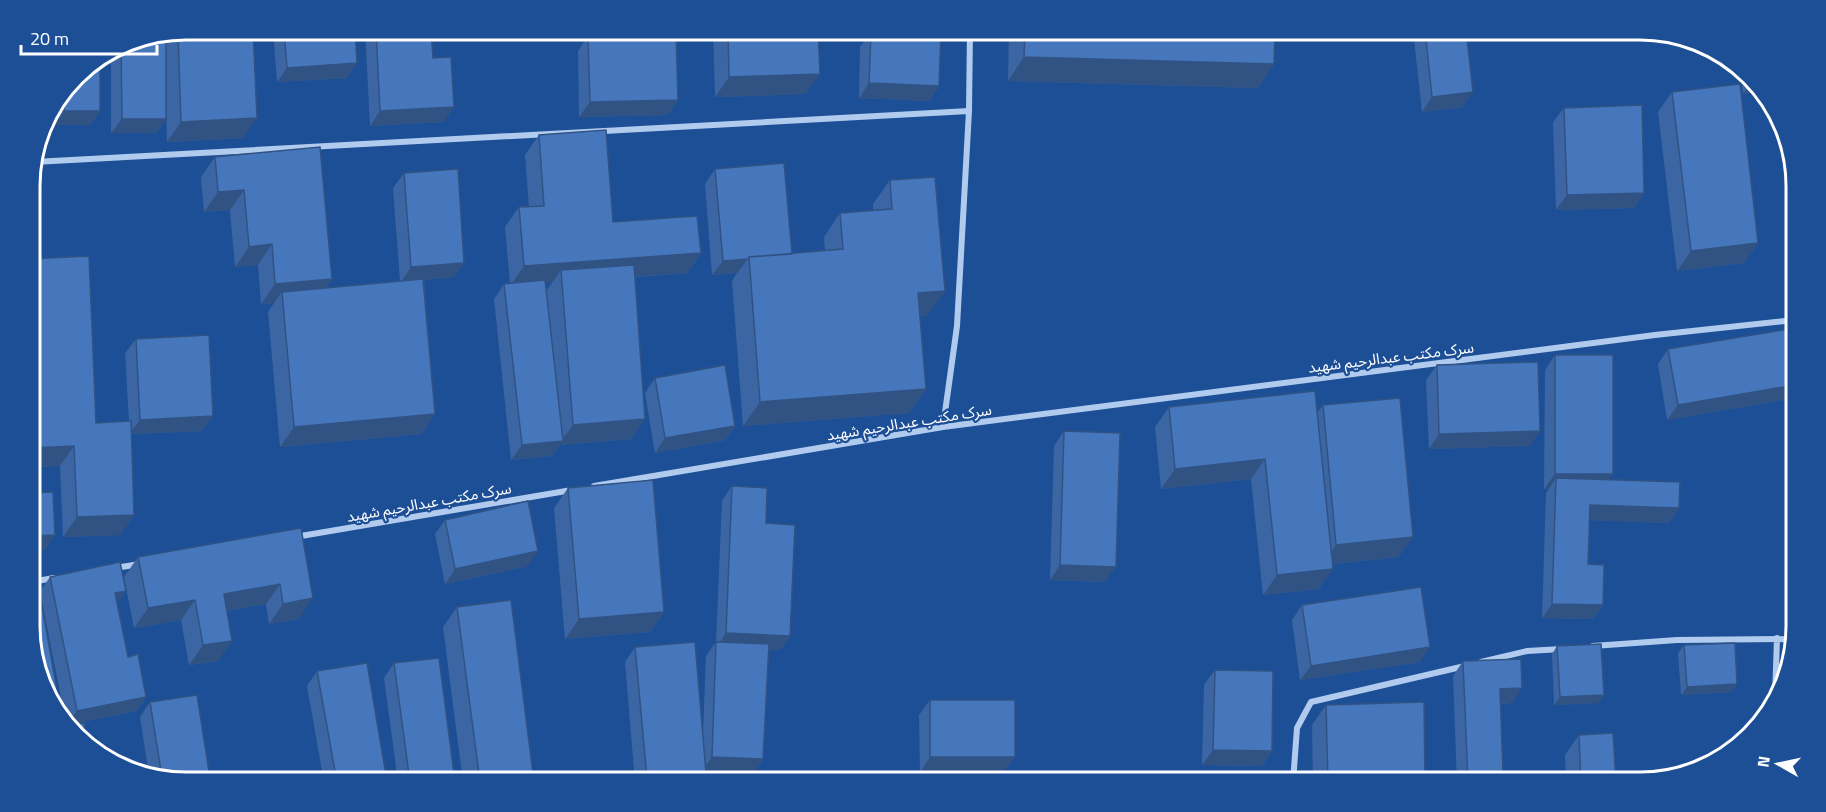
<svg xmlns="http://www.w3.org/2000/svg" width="1826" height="812" font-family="'Titillium Web','Noto Sans Arabic',sans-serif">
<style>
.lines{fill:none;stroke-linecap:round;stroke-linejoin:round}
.minor{stroke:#b1cbef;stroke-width:6}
.wall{fill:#3c66a3;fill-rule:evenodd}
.shaded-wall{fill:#315384}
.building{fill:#4677bd;stroke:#315384;stroke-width:1.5}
.labels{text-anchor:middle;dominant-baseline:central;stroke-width:4.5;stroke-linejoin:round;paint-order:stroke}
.street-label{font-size:15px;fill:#fff;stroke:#1d4f96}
.rim{fill:none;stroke:#fff;stroke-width:3}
</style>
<rect width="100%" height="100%" fill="#1d4f96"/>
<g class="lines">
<path class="minor" d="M34 162 969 111
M943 427 957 326 969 111 970 30
M594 486 943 427 1655 335 1795 320
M295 537 572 490
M115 568 140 564
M31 582 54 578
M1593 646 1677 640 1793 639
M1481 662 1527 651 1562 649
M1775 697 1777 638
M1293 782 1297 728 1311 702 1465 666"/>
</g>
<path class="wall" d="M187 30 243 138 167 142 166 110V119L156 133H111V52L127 42Z
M273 30H355L347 78 277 82Z
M365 30H431L433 58 444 122 370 126Z
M713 30H818L806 94 715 97Z
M894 30H941L939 86 929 101 859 98 860 47 871 33 894 34Z
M1009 30H1275L1274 64 1258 88 1008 81Z
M1413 30H1466L1463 107 1422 112Z
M588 36 678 100 667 115 579 117 578 51Z
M83 69 100 111 90 125H54V107Z
M1741 74 1764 91 1743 94Z
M1672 92 1758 243 1744 263 1677 271 1658 112Z
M1564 108 1644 193 1634 208 1556 210 1553 122Z
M539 135 613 222 701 253 687 273 635 277 645 419 631 439 560 445 552 456 511 460 494 299 504 284H510L505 227 519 207H529L525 155ZM546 283H552L547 290 549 312Z
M215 157 332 279 326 288 400 281 393 188 404 173 464 263 454 277 424 280 435 414 421 434 280 447 268 312 274 303 261 304 258 265 235 267 230 210 204 212 201 177Z
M715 169 792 254 825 251 824 237 840 213 873 210V204L890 180 928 315 920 316 926 389 909 413 743 426 732 281 737 273 712 275 705 184Z
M31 259 96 423 129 421 125 353 136 339 202 431 131 434 134 515 120 535 63 537 60 466 31 467Z
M1795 328V398L1667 420 1658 364 1668 349Z
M1555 355 1608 480 1679 508 1669 523 1590 520 1588 564 1603 605 1593 619 1542 618 1546 493 1549 489H1544L1545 370Z
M1437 365 1530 446 1429 449 1426 380Z
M655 378 735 426 725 440 655 453 645 393Z
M1323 405 1399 557 1333 564 1319 589 1263 595 1251 479 1161 489 1155 427 1169 407 1317 413Z
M1064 431 1105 582 1050 580 1054 446Z
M732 486 766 523 790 636 780 650H768L763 759 753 774 706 772 700 782H635L625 662 635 647 703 734 706 656 716 642 722 501Z
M568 488 664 612 650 632 565 639 554 508Z
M445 520 528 566 445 584 435 534Z
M301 528 299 619 269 624 266 604 227 611 218 661 189 665 181 620 134 628 124 577 138 557Z
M50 577 126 591 117 603 128 657 146 697 136 711 68 725 66 723 40 591Z
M1302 605 1420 662 1300 680 1292 620Z
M457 607 528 782H463L443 627Z
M1684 645 1737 684 1731 692 1681 695 1678 653Z
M1557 646 1604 695 1598 703 1554 705 1552 654Z
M1463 661 1512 703 1500 704 1503 774 1525 782H1457L1453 676Z
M394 663 455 782H398L384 678Z
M1215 670 1272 751 1262 766 1202 765 1204 685Z
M317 671 386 775 381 782H324L307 686Z
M930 700 1015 757 1004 771 920 772 919 715Z
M150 702 210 778 187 782 149 775 140 717Z
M1326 705 1425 782H1313L1312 725Z
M1579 735 1616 782H1566L1565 755Z
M1017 773 1090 782H1011Z"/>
<path class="shaded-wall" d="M1024 57 1274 64 1258 88 1008 81Z
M357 63 347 78 277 82 287 68Z
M820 74 806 94 715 97 729 77Z
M1752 82 1763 91H1764L1743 94Z
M869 83 939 86 929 101 859 98Z
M1473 92 1463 107 1422 112 1432 97Z
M678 100 667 115 579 117 590 102Z
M454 107 444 122 370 126 380 111Z
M64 111H100L90 125H54Z
M257 118 243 138 167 142 181 122Z
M122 119H166L156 133H111Z
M244 190 230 210 204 212 218 192Z
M1644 193 1634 208 1556 210 1567 195Z
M1758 243 1744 263 1677 271 1691 251Z
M272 244 258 265 235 267 249 247Z
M701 253 687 273 562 282 561 270 552 283 510 286 524 266Z
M748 259 737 273 712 275 723 261Z
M464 263 454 277 401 282 411 267Z
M332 279 318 299 282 292 274 303 261 304 275 284Z
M945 291 928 315 902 317 918 293Z
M1795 385V398L1667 420 1678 405Z
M926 389 909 413 743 426 760 402Z
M435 414 421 434 280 447 294 427Z
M213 416 202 431 129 434 140 420Z
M645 419 631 439 560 445 552 456 511 460 522 445 561 441 573 425Z
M735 426 725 440 655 453 665 438Z
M1540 431 1530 446 1429 449 1439 434Z
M74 446 60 466 31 467V448Z
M1265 459 1251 479 1161 489 1175 469Z
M1555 474H1613L1602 489 1556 478 1549 489H1544Z
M1590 505 1679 508 1669 523 1580 520Z
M134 515 120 535 63 537 77 517Z
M55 535 45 550H31V536Z
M1413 537 1399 557 1322 565 1336 545Z
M538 551 528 566 445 584 455 569Z
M1060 565 1116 567 1105 582 1050 580Z
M1333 569 1319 589 1263 595 1277 575Z
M280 584 266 604 210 614 224 594Z
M126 591 116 605 115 593Z
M313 598 299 619 269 624 283 604Z
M195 600 181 620 134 628 148 608Z
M1552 604 1603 605 1593 619 1542 618Z
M664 612 650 632 565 639 579 619Z
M726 633 790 636 780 650 716 648Z
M232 641 218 661 189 665 203 645Z
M1430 647 1420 662 1300 680 1311 666Z
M1737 684 1731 692 1681 695 1687 687Z
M1522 688 1512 703 1490 704 1500 689Z
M1604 695 1598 703 1554 705 1560 697Z
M146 697 136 711 68 725 67 724 77 711Z
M1213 750 1272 751 1262 766 1202 765Z
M712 757 763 759 753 774 701 772Z
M930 757H1015L1004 771 920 772Z
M706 773 700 782H644L647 778Z
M533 774 528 782H479L480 781Z
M386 775 381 782H348Z"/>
<path class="building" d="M187 30H253L257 118 181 122 178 32Z
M284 30H355L357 63 287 68Z
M376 30H431L433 58 451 57 454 107 380 111Z
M728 30H818L820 74 729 77Z
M904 30H941L939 86 869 83 871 33 904 34Z
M1025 30H1275L1274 64 1024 57Z
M1425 30H1466L1473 92 1432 97Z
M166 34V119H122L121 45 127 42Z
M676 34 678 100 590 102 588 36Z
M100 59V111H64V94L83 69Z
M1740 84 1758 243 1691 251 1672 92Z
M1642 105 1644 193 1567 195 1564 108Z
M606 130 613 222 697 216 701 253 524 266 519 207 544 206 539 135Z
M320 147 332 279 275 284 272 244 249 247 244 190 218 192 215 157Z
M784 163 792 254 749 257 748 259 723 261 715 169Z
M458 169 464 263 411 267 404 173Z
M935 177 945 291 918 293 926 389 760 402 749 257 843 249 840 213 892 209 890 180Z
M89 256 96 423 131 421 134 515 77 517 74 446 31 448V259Z
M634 265 645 419 573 425 561 270Z
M423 279 435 414 294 427 282 292Z
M545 280 563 441 522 445 504 284Z
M1795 328V385L1678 405 1668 349Z
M209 335 213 416 140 420 136 339Z
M1555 355H1613V474H1555Z
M1538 362 1540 431 1439 434 1437 365Z
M725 365 735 426 665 438 655 378Z
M1315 391 1333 569 1277 575 1265 459 1175 469 1169 407Z
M1400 398 1413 537 1336 545 1323 405Z
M1064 431 1120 433 1116 567 1060 565Z
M1556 478 1680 482 1679 508 1590 505 1588 564 1604 565 1603 605 1552 604Z
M653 480 664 612 579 619 568 488Z
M732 486 767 488 766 523 795 525 790 636 726 633Z
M53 492 55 535 31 536V493Z
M528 501 538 551 455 569 445 520Z
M301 528 313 598 283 604 280 584 224 594 232 641 203 645 195 600 148 608 138 557Z
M120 562 126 591 115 593 128 657 138 654 146 697 77 711 50 577Z
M1421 587 1430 647 1311 666 1302 605Z
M39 589 61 713 59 714 31 646V590Z
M511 600 533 774 480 781 457 607Z
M695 642 706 773 647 778 635 647Z
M716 642 769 644 763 759 712 757Z
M1735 643 1737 684 1687 687 1684 645Z
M1601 644 1604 695 1560 697 1557 646Z
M439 658 455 782H410L394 663Z
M1521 659 1522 688 1500 689 1503 774 1525 773V782H1468L1463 661Z
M367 663 386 775 348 782H337L317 671Z
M1215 670 1273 671 1272 751 1213 750Z
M197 695 210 778 241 773 242 782H187L162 777 150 702Z
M930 700H1015V757H930Z
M1424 702 1425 782H1328L1326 705Z
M84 723 86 739 69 726Z
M1613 733 1616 782H1581L1579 735Z
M1017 773H1090V782H1017Z"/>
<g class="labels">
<g class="street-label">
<text transform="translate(1391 357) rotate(-7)">سرک مکتب عبدالرحیم شهید</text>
<text transform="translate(909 422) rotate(-9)">سرک مکتب عبدالرحیم شهید</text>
<text transform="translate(429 502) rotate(-10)">سرک مکتب عبدالرحیم شهید</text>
</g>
</g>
<path d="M0 0H1826V812H0ZM186 40H1640A146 146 0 0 1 1786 186V626A146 146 0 0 1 1640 772H186A146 146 0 0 1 40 626V186A146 146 0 0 1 186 40Z" fill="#1d4f96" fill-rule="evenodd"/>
<path class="rim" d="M186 40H1640A146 146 0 0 1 1786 186V626A146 146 0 0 1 1640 772H186A146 146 0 0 1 40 626V186A146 146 0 0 1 186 40Z"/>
<g transform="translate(1778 764) rotate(279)" stroke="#1d4f96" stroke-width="4.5" paint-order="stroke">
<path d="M0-4.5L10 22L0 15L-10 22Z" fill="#ffffff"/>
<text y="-9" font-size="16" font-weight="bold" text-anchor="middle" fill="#ffffff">N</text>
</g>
<path d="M21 45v9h136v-9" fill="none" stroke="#ffffff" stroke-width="3"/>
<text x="30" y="45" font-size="18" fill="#ffffff" stroke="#1d4f96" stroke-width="4.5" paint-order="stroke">20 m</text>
</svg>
